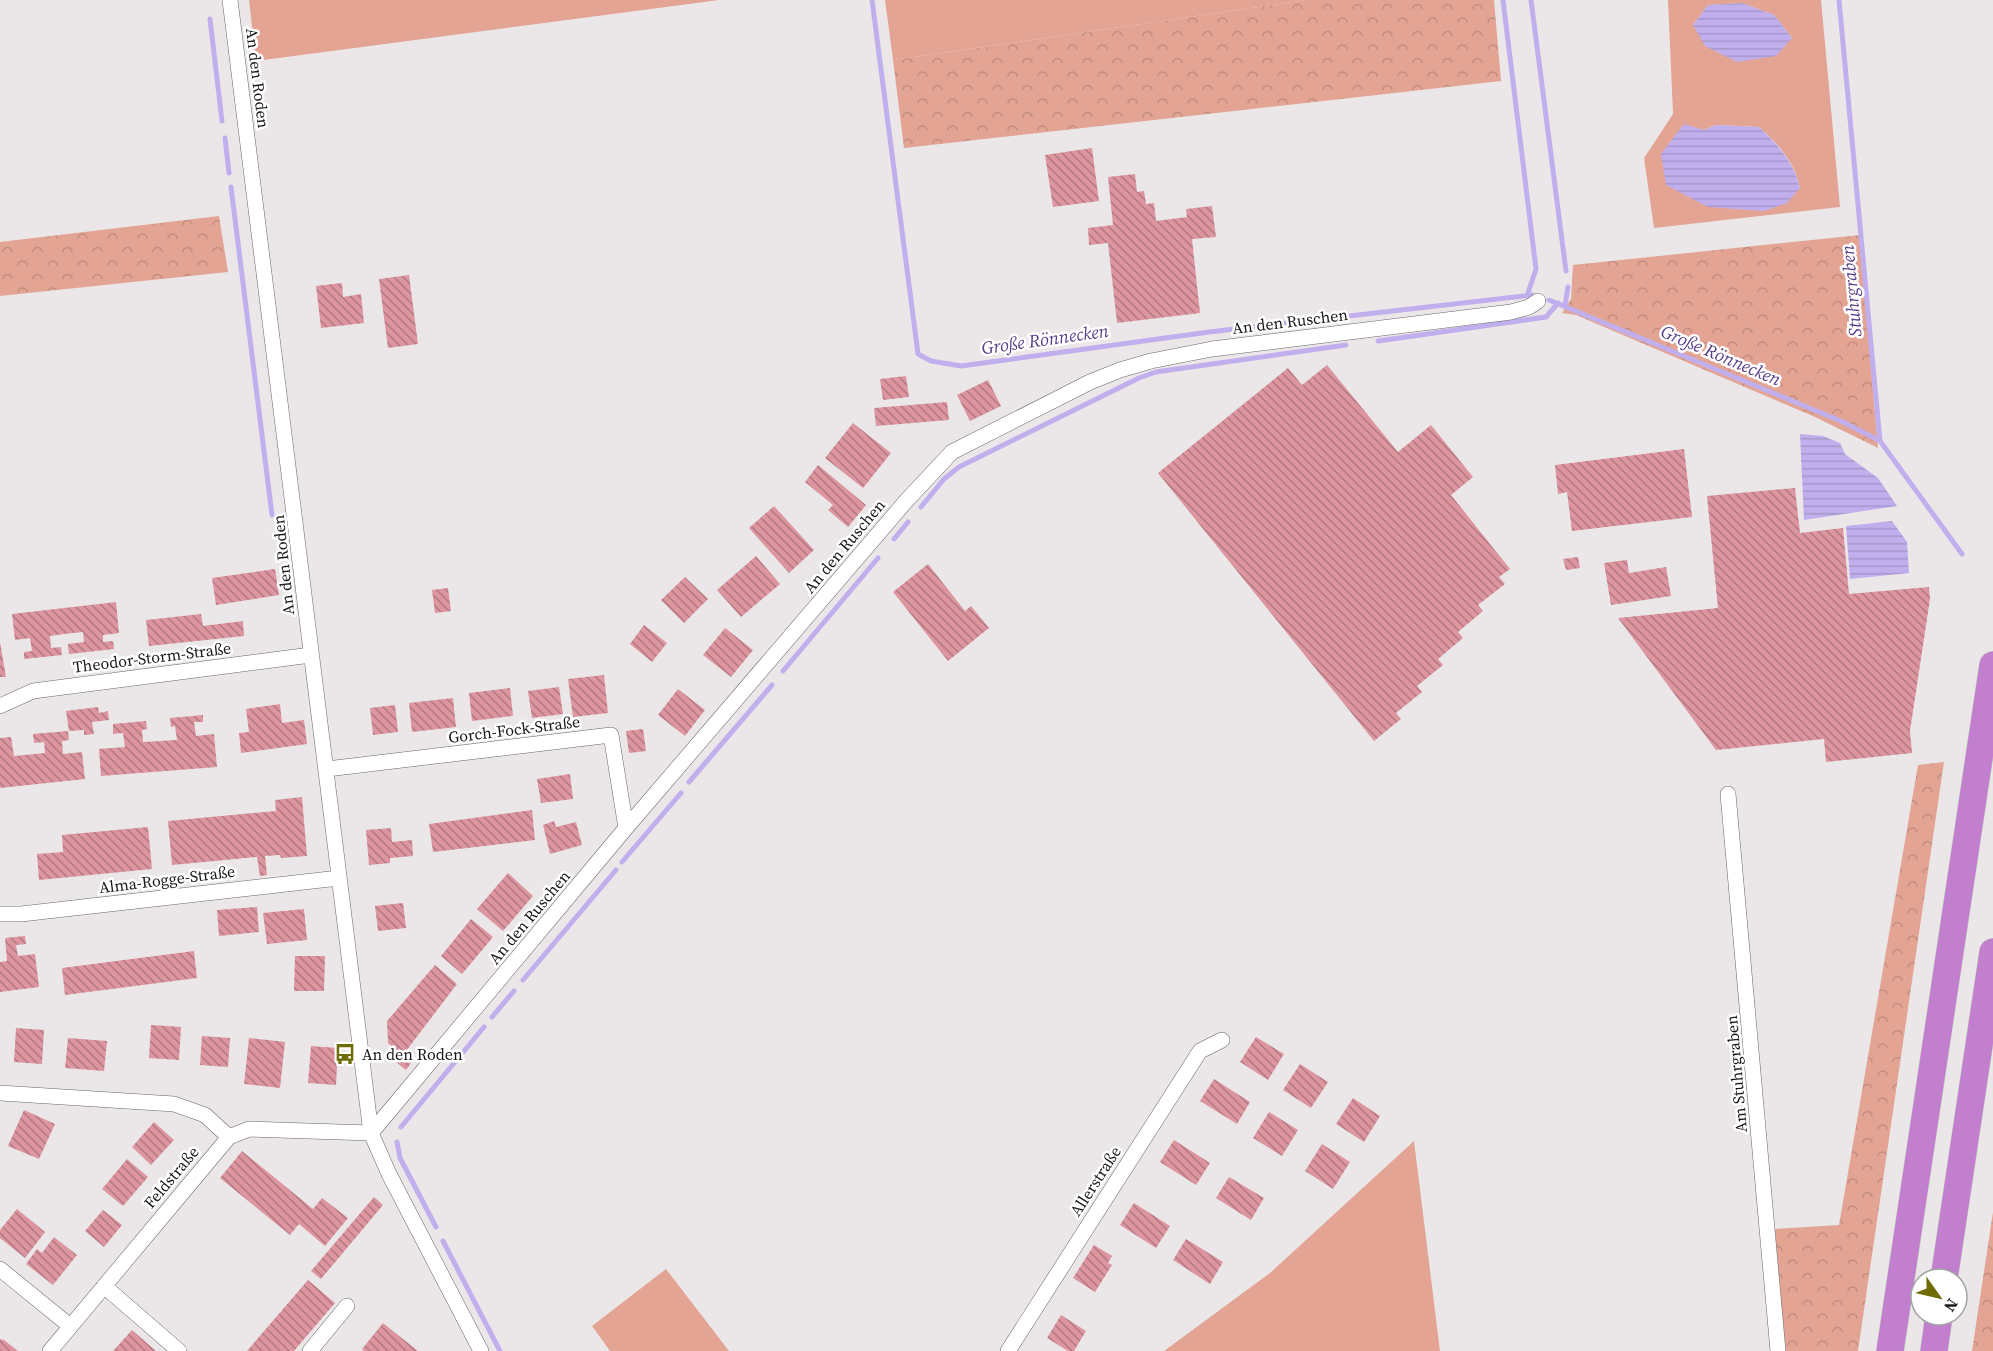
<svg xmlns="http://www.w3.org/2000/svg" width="1993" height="1351" font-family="'Source Serif 4',serif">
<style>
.green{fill:#e3a494;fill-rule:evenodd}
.forest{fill:url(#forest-crowns)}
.water{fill:url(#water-rules)}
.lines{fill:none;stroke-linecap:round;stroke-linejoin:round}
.stream{stroke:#c1afed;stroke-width:5}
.building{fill:url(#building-back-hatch)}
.minor-casing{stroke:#696668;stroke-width:16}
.motorway-casing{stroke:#c3c3c3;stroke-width:28}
.minor{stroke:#fff;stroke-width:15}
.motorway{stroke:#c27fce;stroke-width:27}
.labels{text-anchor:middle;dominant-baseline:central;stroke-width:5;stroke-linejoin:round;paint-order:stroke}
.street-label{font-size:16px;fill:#191819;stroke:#fff}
.poi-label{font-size:16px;fill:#191819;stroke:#fff;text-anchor:start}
.water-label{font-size:18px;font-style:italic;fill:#583e88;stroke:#fff}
</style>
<defs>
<pattern id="forest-crowns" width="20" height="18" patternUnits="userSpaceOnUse" patternTransform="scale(1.5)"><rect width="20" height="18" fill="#e3a494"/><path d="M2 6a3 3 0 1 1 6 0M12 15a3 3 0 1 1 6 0" fill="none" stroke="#c28c7f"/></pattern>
<pattern id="water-rules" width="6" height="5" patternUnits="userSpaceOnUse" patternTransform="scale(1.5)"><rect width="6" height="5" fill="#c1afed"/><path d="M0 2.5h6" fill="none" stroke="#a596cb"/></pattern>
<pattern id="building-back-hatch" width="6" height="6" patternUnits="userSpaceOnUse" patternTransform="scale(1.5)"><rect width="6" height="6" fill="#dd959f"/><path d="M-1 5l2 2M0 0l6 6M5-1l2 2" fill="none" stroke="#b27981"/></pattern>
</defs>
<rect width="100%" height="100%" fill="#ebe7e9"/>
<path class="green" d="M249 0H719L256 61Z
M885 0H1307L893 60Z
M1668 0H1821L1840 207 1654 228 1644 158 1673 114ZM1742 3 1774 15 1792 38 1693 25 1708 5ZM1716 125 1759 127C1779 145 1794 161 1800 188L1704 130Z
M1414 1141 1440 1351H1164L1270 1273Z
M666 1269 729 1351H610L592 1326Z"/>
<path class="forest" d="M1307 0H1494L1501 81 904 148 893 60Z
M219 216 228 272 0 296V242Z
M1860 235 1878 448 1815 417 1576 315 1562 313 1571 299 1573 265Z
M1944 762 1858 1351H1785L1775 1229 1839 1225 1918 765Z
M1993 1212V1351H1972Z"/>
<path class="water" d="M1742 3 1774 15 1792 38 1776 56 1737 62 1705 46 1693 25 1708 5Z
M1684 124 1704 130 1716 125 1759 127C1778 145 1794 162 1800 188L1787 203 1764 211 1708 207 1666 185 1661 154Z
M1800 434 1823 436 1840 443 1845 454 1878 478 1897 506 1804 520Z
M1892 521 1907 542 1909 573 1850 579 1846 526Z"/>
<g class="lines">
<path class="stream" d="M872 0 918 354 931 361 961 366 1209 332 1532 295
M1503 0 1536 269 1528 293
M1531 0 1566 271
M1839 0 1880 441 1962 554
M210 19 222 121
M225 138 229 173
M231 187 272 515
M1549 300 1843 422 1880 441
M1565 306 1568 287
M1378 341 1546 317 1558 303
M921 507 944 479 959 467 1139 378 1156 372 1346 345
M894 539 908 522
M783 671 878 558
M689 782 772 685
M622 862 681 793
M523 980 616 870
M492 1017 514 991
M401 1127 484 1027
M397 1142 400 1158 436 1227
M443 1241 500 1351"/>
</g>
<path class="building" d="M1092 148 1099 201 1053 207 1045 155Z
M1135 174 1137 192 1144 191 1146 204 1154 203 1156 221 1187 217 1186 209 1212 206 1216 237 1192 239 1200 313 1117 323 1108 243 1089 245 1088 228 1113 225 1108 177Z
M409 275 418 344 388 348 379 279Z
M342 283 343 297 361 294 364 323 321 328 316 286Z
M1327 365 1398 452 1431 425 1473 477 1451 495 1510 569 1499 577 1505 584 1478 605 1483 611 1458 632 1463 638 1438 659 1443 665 1417 686 1422 692 1396 713 1401 719 1374 741 1158 473 1288 368 1302 385Z
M906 376 909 397 883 400 880 379Z
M988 380 1001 406 970 421 957 395Z
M947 402 949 420 876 426 874 408Z
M853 423 891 453 863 488 825 458Z
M1684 449 1692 517 1572 531 1567 492 1558 494 1555 465Z
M818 465 866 505 848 527 828 510 833 505 805 482Z
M1795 488 1800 533 1843 528 1849 594 1929 587 1930 599 1910 731 1912 753 1826 762 1824 739 1716 750 1618 618 1718 608 1707 496Z
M774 506 814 550 789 573 749 528Z
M756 556 780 584 741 617 717 590Z
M1578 557 1580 568 1566 570 1563 559Z
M1627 560 1629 573 1666 567 1671 596 1611 605 1604 563Z
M928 564 965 611 971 606 989 628 948 661 893 592Z
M275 569 279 595 216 605 212 578Z
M685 577 708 599 684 623 661 600Z
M448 588 451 611 435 613 432 590Z
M116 602 119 633 103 635V642L113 641 114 649 69 654 68 644 84 642 83 632 64 634 50 636 51 648 61 647 62 655 24 659V652L32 651 30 638 15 640 12 614Z
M201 614 203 626 243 621 244 636 149 646 146 620Z
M644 625 667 643 652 662 630 644Z
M725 628 753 650 731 677 703 655Z
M0 642 6 677H0Z
M604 675 608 713 573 717 568 679Z
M559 687 563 714 532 718 528 691Z
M510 688 513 716 472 721 469 693Z
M678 689 705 710 685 736 658 715Z
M453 698 456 727 412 732 409 703Z
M280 704 282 723 304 720 307 744 241 753 239 733 249 732 246 709Z
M395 705 398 732 373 735 370 708Z
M98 707 99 713 108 711 109 720 92 722 94 734 84 735V730L69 731 66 711Z
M203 715V722H194L196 736 214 734 217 767 101 776 99 749 125 747 123 733 113 734V724L146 721 147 729 142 730 143 742 177 740 175 726 171 727 170 718Z
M643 729 646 751 629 753 626 731Z
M68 731 69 740 62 741 63 754 82 752 85 779 0 788V738L11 737 14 756 45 753 44 742 34 743 33 734Z
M570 774 573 799 541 803 537 779Z
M302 797 307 856 281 858 280 855 265 856 267 875 260 876 257 857 172 865 168 821 276 811 275 800Z
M532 810 535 840 433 852 429 824Z
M554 821 556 827 576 822 582 845 550 854 543 825Z
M148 827 152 869 39 880 37 854 63 852 62 835Z
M391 828 392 842 412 840 413 856 390 858V863L369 865 366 830Z
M508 873 533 896 503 931 477 909Z
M403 903 406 928 378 931 375 906Z
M257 907 259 932 219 936 217 910Z
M304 909 307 940 267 944 263 913Z
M471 919 493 937 462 974 441 956Z
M25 936 26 944 16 945 18 956 35 954 39 987 0 992V962L7 961 5 938Z
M194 951 197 978 65 995 62 968Z
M295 956H325L324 991H294Z
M435 965 457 984 403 1055 411 1063 406 1070 390 1057 396 1050 388 1043 387 1021Z
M151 1025 181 1027 179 1060 149 1058Z
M16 1028 44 1030 42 1064 14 1062Z
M202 1036 230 1038 228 1067 200 1065Z
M1256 1037 1284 1054 1268 1080 1240 1062Z
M68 1038 107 1041 104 1071 65 1068Z
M249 1038 285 1042 280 1088 244 1084Z
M311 1046 338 1048 336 1085 308 1083Z
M1300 1064 1328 1082 1311 1108 1283 1090Z
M1214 1079 1250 1102 1237 1124 1200 1101Z
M1353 1098 1380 1116 1364 1142 1336 1124Z
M24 1110 55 1124 39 1159 8 1146Z
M1269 1112 1298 1130 1282 1156 1253 1138Z
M154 1122 174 1140 151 1165 132 1147Z
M1174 1140 1210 1163 1196 1185 1160 1162Z
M1322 1144 1350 1162 1333 1189 1305 1171Z
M242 1151 313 1209 322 1198 348 1218 325 1246 299 1224 290 1235 220 1178Z
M127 1159 148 1177 123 1206 102 1189Z
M1229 1177 1264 1198 1251 1220 1216 1198Z
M374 1197 383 1205 321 1279 311 1271Z
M1134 1203 1170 1226 1156 1248 1120 1225Z
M17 1209 45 1232 25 1258 0 1238V1230Z
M103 1210 122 1225 104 1247 85 1231Z
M54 1237 77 1255 53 1285 26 1264 37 1249 42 1253Z
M1186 1239 1223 1262 1210 1284 1173 1260Z
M1094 1245 1112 1256 1108 1263 1112 1265 1095 1292 1073 1278Z
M308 1280 335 1303 305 1338 294 1351H247Z
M1061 1315 1086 1331 1074 1351H1068L1047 1338Z
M383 1323 418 1351H364L362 1349Z
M132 1330 156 1351H113Z
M0 1339 4 1340 18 1351H0Z"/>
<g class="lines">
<defs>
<path id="minor" d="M230 0 371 1133 389 1174 481 1351
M0 706 33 691 311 655
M327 769 611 735 626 828
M1728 794 1778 1351
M0 914H21L339 878
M0 1093 174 1104 205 1115 229 1137
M371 1133 626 828 907 500 952 452 1090 382 1120 370 1151 361 1212 349 1511 312 1529 307 1538 301
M0 1269 70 1326
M104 1286 179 1351
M50 1351 229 1137 249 1129 371 1133
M310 1351 347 1306
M1008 1351 1200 1051 1222 1040"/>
<path id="motorway" d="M1944 1279 1993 952
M1890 1351 1993 665
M1934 1351 1939 1315"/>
</defs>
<use href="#minor" class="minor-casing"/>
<use href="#motorway" class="motorway-casing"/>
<use href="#minor" class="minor"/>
<use href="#motorway" class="motorway"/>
</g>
<defs>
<symbol id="bus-bare" viewBox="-9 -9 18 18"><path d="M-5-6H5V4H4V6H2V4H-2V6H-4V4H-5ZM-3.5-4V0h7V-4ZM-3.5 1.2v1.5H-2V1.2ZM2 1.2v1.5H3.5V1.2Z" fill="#6f6b06" stroke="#fff" stroke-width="2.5" paint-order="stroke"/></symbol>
</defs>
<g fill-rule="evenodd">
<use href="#bus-bare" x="330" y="1039" width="30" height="30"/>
</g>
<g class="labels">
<g class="street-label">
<text transform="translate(258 78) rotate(83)">An den Roden</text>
<text transform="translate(1290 321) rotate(-7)">An den Ruschen</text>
<text transform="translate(844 546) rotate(-50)">An den Ruschen</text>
<text transform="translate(283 565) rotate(-96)">An den Roden</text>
<text transform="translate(152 657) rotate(-7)">Theodor-Storm-Straße</text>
<text transform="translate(514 729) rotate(-7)">Gorch-Fock-Straße</text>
<text transform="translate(167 879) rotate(-7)">Alma-Rogge-Straße</text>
<text transform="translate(529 917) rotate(-50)">An den Ruschen</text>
<text transform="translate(1736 1074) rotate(-95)">Am Stuhrgraben</text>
<text transform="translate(171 1177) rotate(-50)">Feldstraße</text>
<text transform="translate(1095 1181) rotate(-57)">Allerstraße</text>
</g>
<g class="poi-label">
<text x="362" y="1054">An den Roden</text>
</g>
<g class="water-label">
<text transform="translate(1851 291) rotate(-95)">Stuhrgraben</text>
<text transform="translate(1045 339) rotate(-8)">Große Rönnecken</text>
<text transform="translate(1721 355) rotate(23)">Große Rönnecken</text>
</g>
</g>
<g transform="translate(1939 1297) rotate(124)"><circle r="28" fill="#ffffff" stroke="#a3a3a3" stroke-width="1.5"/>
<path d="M0-4.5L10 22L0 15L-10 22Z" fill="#6f6b06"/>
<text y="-9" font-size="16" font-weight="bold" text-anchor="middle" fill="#191819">N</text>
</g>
</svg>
